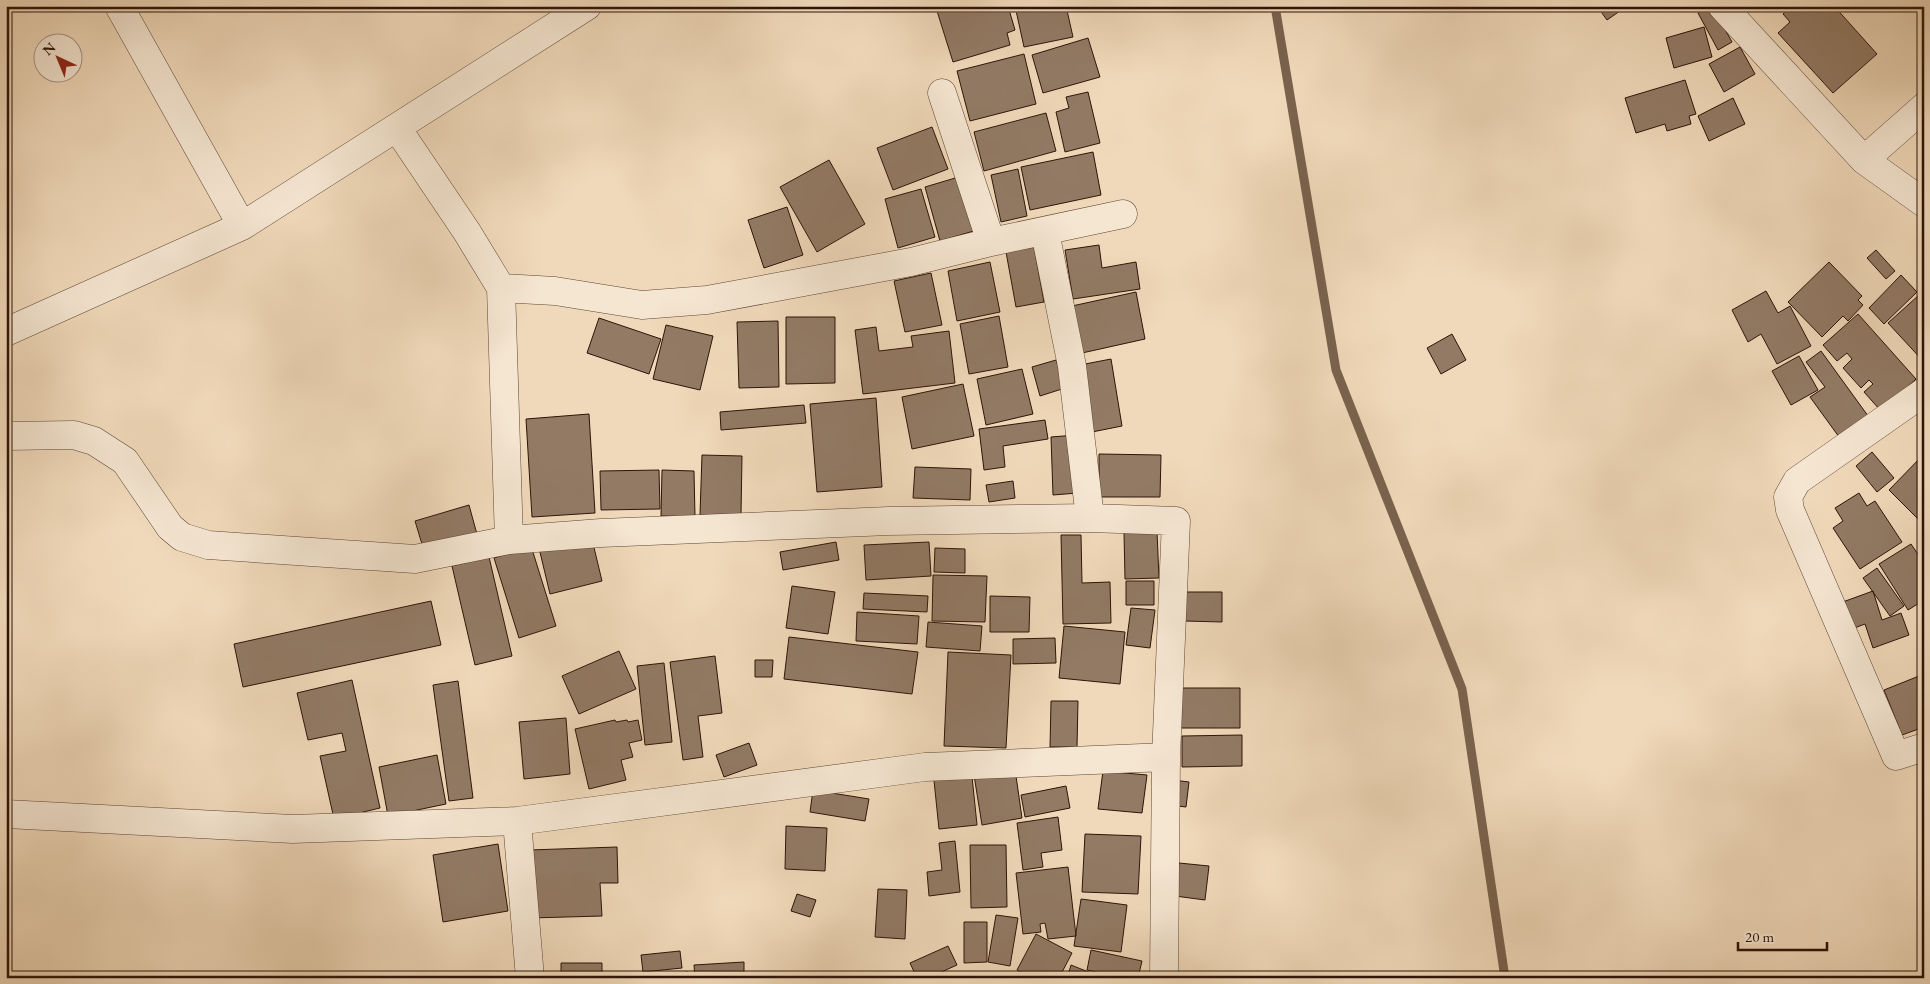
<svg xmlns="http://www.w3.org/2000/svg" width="1930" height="984" font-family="'EB Garamond',serif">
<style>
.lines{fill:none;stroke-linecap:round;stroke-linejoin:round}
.stream{stroke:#7a624e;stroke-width:9}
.building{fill:#927a65;stroke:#2d1408}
.minor-casing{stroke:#5e4534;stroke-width:29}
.minor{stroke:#f5e6d2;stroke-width:28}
</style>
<rect width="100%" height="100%" fill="#f0d9ba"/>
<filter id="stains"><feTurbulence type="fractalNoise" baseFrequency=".004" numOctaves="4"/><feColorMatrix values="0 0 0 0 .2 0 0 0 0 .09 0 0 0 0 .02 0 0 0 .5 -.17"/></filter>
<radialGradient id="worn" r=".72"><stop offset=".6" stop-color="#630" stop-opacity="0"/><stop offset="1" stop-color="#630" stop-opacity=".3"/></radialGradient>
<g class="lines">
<path class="stream" d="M1275 6 1336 370 1462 689 1505 978"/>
</g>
<path class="building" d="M952 6H1008L1015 30 1007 33 1010 45 953 62 937 11Z
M1015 6H1066L1073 37 1024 47Z
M1597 6H1627L1607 20Z
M1710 6H1712L1732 42 1718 50 1698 13Z
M1792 6H1834L1877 54 1833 93 1778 33 1790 22 1783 14Z
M1704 27 1712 57 1674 68 1666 38Z
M1088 38 1100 77 1043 93 1032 55Z
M1740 47 1755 74 1724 92 1709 64Z
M1024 54 1036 104 970 121 957 71Z
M1685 80 1696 114 1689 116 1691 124 1667 131 1665 124 1636 133 1625 98Z
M1088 92 1100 143 1065 152 1056 112 1069 108 1066 97Z
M1733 98 1745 124 1709 141 1698 116Z
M1046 113 1056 151 984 171 974 132Z
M932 127 948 169 893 190 877 148Z
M1093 152 1101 195 1030 210 1021 167Z
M829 160 865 224 817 252 780 187Z
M1018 169 1027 216 1001 222 991 175Z
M962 176 977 230 940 241 925 187Z
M921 189 935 237 898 248 885 199Z
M787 207 803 255 764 268 748 220Z
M1099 245 1102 268 1136 262 1140 289 1073 299 1065 250Z
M1034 247 1044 302 1016 307 1006 252Z
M1876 250 1895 271 1886 279 1867 258Z
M990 262 1000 312 957 321 948 271Z
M1829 262 1862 296 1858 300 1863 305 1848 321 1843 316 1822 337 1788 302Z
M931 273 942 325 905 332 894 281Z
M1901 275 1917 292 1884 324 1869 308Z
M1766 291 1778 313 1790 306 1811 346 1777 364 1761 334 1748 342 1732 310Z
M1136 292 1145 339 1082 353 1072 306Z
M1919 295 1924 300V362L1888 323Z
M1858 314 1916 379 1881 411 1864 392 1873 384 1869 380 1861 388 1843 368 1852 359 1847 353 1837 361 1823 345Z
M999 316 1008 367 969 374 960 324Z
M786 317H835V383L786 384Z
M599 318 661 339 649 374 587 353Z
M778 321 779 387 739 388 737 322Z
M666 325 713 336 700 390 653 379Z
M876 327 879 351 913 347 911 336 949 331 955 383 863 394 855 330Z
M1452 334 1466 360 1441 374 1427 348Z
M1821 351 1871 420 1842 441 1810 397 1825 387 1806 362Z
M1799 356 1818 390 1791 405 1772 371Z
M1111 359 1122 426 1092 432 1080 365Z
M1056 360 1065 388 1040 396 1032 367Z
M1022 369 1033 414 986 425 977 379Z
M963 384 974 436 912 449 902 397Z
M876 398 882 487 817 492 810 404Z
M804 405 806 423 721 430 720 412Z
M589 414 595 513 532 517 526 419Z
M1045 420 1048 439 1003 446 1005 467 984 470 979 429Z
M1076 435 1078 493 1053 495 1051 437Z
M1872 452 1894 478 1877 492 1856 466Z
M1099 454 1161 455 1160 497H1099Z
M1924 454V518L1920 521 1889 490Z
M702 455 742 456 741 515H700Z
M915 467 971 469 970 500 913 498Z
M659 470 660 509 601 510 600 471Z
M662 470 694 471 695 517 661 516Z
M1013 481 1015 498 989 502 986 485Z
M1859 493 1867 506 1875 501 1902 542 1860 569 1833 528 1843 521 1835 508Z
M469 505 478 538 425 554 415 521Z
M1157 532 1159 578 1125 579 1124 533Z
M591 535 602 581 550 594 539 548Z
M1061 535H1081L1082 583 1110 582 1111 623 1063 624Z
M836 542 839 560 783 570 780 552Z
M929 542 931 576 866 580 864 545Z
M1911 544 1924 563V600L1908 610 1879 564Z
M531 546 556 626 519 638 494 558Z
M935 548 965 549V573L934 572Z
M489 557 512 656 475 665 452 566Z
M1877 568 1904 606 1890 616 1863 578Z
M933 575 987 576 985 622 932 621Z
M1126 581H1154V605H1126Z
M792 586 835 592 828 634 786 628Z
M1873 591 1882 620 1901 613 1909 635 1873 648 1865 624 1849 630 1840 603Z
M1185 592H1222V622L1185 621Z
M864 593 928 596 927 612 863 609Z
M990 596 1030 597 1029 632H990Z
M431 601 441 645 243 687 234 644Z
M1131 608 1155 610 1150 648 1126 645Z
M857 612 919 616 917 644 856 641Z
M928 622 982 626 980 651 926 647Z
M1064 626 1125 632 1120 684 1059 678Z
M789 637 918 652 912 694 784 679Z
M1055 638 1056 663 1013 664V639Z
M619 651 636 689 579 714 562 676Z
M948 652 1011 655 1006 748 944 746Z
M715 656 722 713 698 716 703 757 683 760 670 662Z
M755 660H773L772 677H755Z
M664 663 672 742 645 745 637 666Z
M1924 674V727L1902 735 1884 690Z
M352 680 380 808 334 819 320 756 346 751 342 733 308 740 297 693Z
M458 681 473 798 449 801 433 685Z
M1181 688H1240V728H1180Z
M1051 701H1078L1077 747H1050Z
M566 718 570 774 524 779 519 722Z
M615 720 616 722 627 720 628 722 638 720 642 740 629 743 633 757 621 760 626 780 589 789 575 729Z
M1242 735V766L1182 767V736Z
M749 743 757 765 724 777 716 755Z
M437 755 446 804 388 816 379 767Z
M971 767 977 825 939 829 933 771Z
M1015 769 1022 818 982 825 974 775Z
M1103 771 1147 775 1142 813 1098 809Z
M1173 780 1189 782 1186 807 1169 805Z
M1066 786 1070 808 1025 817 1021 795Z
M813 790 869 799 865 821 810 812Z
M1058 817 1062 850 1041 853 1043 867 1023 870 1017 823Z
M786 826 827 828 825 871 785 869Z
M1085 834 1141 836 1138 894 1082 892Z
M955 841 960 892 929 896 927 872 942 870 939 843Z
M498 844 508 911 443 922 433 855Z
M970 845H1006L1007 907 971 908Z
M617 847 618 883H600L602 916 531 918 529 850Z
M1179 863 1209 866 1205 900 1175 896Z
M1068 867 1076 936 1048 939 1045 923 1040 924 1041 932 1023 934 1016 873Z
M878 889 907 890 905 939 875 937Z
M797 894 816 900 810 917 791 911Z
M1081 899 1127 905 1121 952 1074 946Z
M996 915 1018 918 1010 966 988 962Z
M964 922H987V962L964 963Z
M1036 934 1072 953 1059 978H1031L1017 970Z
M948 946 957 965 928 978H917L910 963Z
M1091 950 1142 961 1138 978H1122L1087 970Z
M680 951 682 968 643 972 641 955Z
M744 962V978H695L694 965Z
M561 963H602V978H561Z
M1071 965 1101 977V978H1067Z
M688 972 689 978H645V976Z"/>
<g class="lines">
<defs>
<path id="minor" d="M119 6 242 226
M1722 6 1864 160 1924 203
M942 93 991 242
M397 128 467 232 501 288 509 540
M1864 160 1924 107
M1045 232 1072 366 1090 518
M501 288 555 291 642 305 707 300 911 262 991 242 1123 214
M6 332 242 226 587 6
M1924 392 1797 481 1788 497 1790 510 1896 756 1924 747
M6 436 74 435 94 441 125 461 170 527 182 537 208 545 415 559 509 540 601 533 889 521 1090 518 1176 521 1166 757 1164 978
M6 814 293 829 517 821 925 767 1166 757
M517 821 530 978"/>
</defs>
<use href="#minor" class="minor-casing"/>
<use href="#minor" class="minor"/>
</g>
<rect width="1930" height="984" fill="none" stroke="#f0d9ba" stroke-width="25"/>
<rect x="8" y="8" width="1915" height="969" fill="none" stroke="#2d1408" stroke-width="2.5"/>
<rect x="12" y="12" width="1905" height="959" fill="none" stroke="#2d1408"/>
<g transform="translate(58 58) rotate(316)"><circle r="24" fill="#f5e6d2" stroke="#a59281"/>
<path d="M0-4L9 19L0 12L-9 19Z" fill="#8f2418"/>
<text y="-8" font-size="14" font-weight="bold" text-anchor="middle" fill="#2d1408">N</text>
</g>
<path d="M1738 942v8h89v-8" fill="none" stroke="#2d1408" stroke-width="2.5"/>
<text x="1745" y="942" font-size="15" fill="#2d1408" stroke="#f5e6d2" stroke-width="4" paint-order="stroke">20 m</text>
<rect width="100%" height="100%" filter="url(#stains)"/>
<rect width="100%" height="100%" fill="url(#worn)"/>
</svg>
